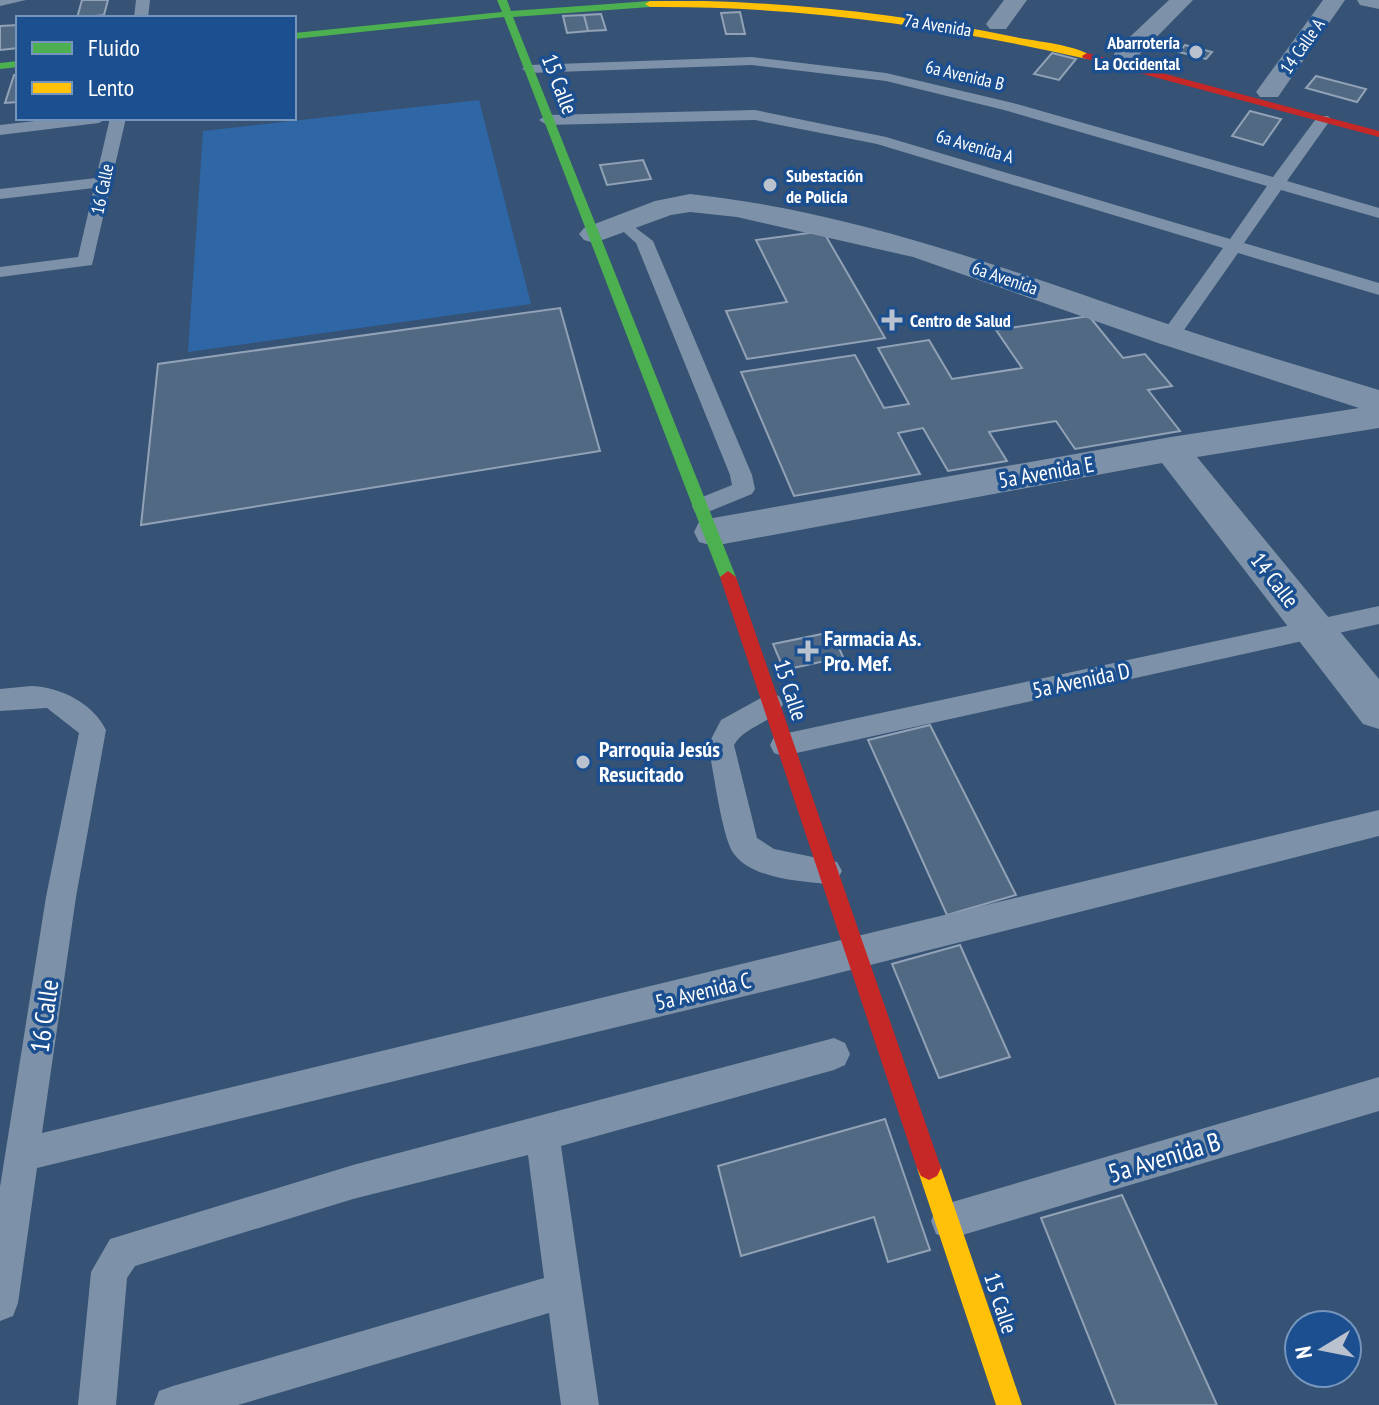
<svg xmlns="http://www.w3.org/2000/svg" width="1379" height="1405" font-family="'PT Sans Narrow',sans-serif">
<style>
.green{fill:#2f66a5}
.building{fill:#526984;stroke:#92a2b6;stroke-width:2}
.lines{fill:none;stroke-linecap:round;stroke-linejoin:round}
.lane{fill:#7d92a8;fill-rule:evenodd}
.street{fill:#7d92a8;fill-rule:evenodd}
.fast{fill:#4caf50;fill-rule:evenodd}
.slow{fill:#ffc107;fill-rule:evenodd}
.jam{fill:#c62828;fill-rule:evenodd}
.poi-dot{fill:#b9c2ce;stroke:#1b4f8f;stroke-width:3}
.labels{text-anchor:middle;dominant-baseline:central;stroke-width:7;stroke-linejoin:round;paint-order:stroke}
.far-street-label{font-size:18px;fill:#fff;stroke:#1b4f8f}
.far-poi-label{font-size:18px;font-weight:bold;fill:#fff;stroke:#1b4f8f;text-anchor:start}
.street-label{font-size:22px;fill:#fff;stroke:#1b4f8f}
.poi-label{font-size:22px;font-weight:bold;fill:#fff;stroke:#1b4f8f;text-anchor:start}
.near-street-label{font-size:26px;fill:#fff;stroke:#1b4f8f}
</style>
<rect width="100%" height="100%" fill="#365274"/>
<path class="green" d="M479 100 531 304 188 352 203 131Z"/>
<path class="building" d="M82 0H108L104 15 77 18Z
M740 12 745 34H726L721 13Z
M601 14 606 30 588 31 584 15Z
M584 15 588 31 567 33 563 16Z
M18 25V48L0 50V26Z
M1185 45 1212 52 1206 59 1179 52Z
M1052 53 1076 59 1059 80 1034 74Z
M18 74V102L5 103 14 75Z
M1316 76 1366 89 1357 102 1306 88Z
M1250 111 1281 119 1263 145 1232 136Z
M643 160 651 179 607 185 600 165Z
M823 231 885 338 747 359 726 311 787 302 756 240Z
M560 308 600 451 141 525 158 364Z
M1089 316 1123 358 1145 354 1172 386 1148 390 1180 431 1075 449 1056 421 989 432 1007 461 948 471 923 428 898 433 920 474 794 496 741 372 855 355 884 408 909 404 878 348 929 340 952 379 1022 368 996 330Z
M832 632 843 657 784 670 773 644Z
M930 725 1016 895 947 915 868 740Z
M960 945 1010 1057 939 1078 892 964Z
M885 1119 930 1250 888 1262 874 1217 741 1256 718 1166Z
M1122 1195 1217 1405H1116L1041 1218Z"/>
<g class="lines">
<path class="lane" d="M0 0H26L0 6Z
M136 0H150L148 18H134Z
M752 57 886 73 1013 103 1273 177 1318 116H1328L1331 119 1287 181 1379 208V218L1281 190 1244 243 1379 283V295L1238 253 1177 340H1163L1160 336 1223 248 877 144 755 120 547 125 539 120 547 115 755 110 886 137 1230 239 1267 186 1004 110 886 81 752 65 529 73 522 69 529 65Z
M61 118H107L99 123 0 135V125Z
M110 118H126L92 265 0 277V267L78 257 94 188 0 199V189L96 178Z
M624 219 653 241 752 475 755 489 752 494 703 514 695 512 692 506 695 500 732 485 730 475 636 243 615 224Z
M1379 606V624L783 756 774 753 770 745 774 737 783 734Z
M31 686C60 687 93 703 106 730L76 897 42 1133 1379 810V836L815 979 37 1168 18 1303 13 1316 0 1321V1187L46 897 79 733 47 708 0 711V689Z
M770 693 779 696 783 704C773 724 745 725 734 745L757 838 774 849 837 862 842 871 837 880 827 884C799 881 753 879 734 854 722 839 713 767 708 745L721 720Z
M834 1038 845 1043 850 1054 845 1065 834 1070 561 1146 599 1405H561L549 1313 238 1405H154L159 1391 173 1386 544 1278 528 1155 353 1199 135 1266 127 1278 116 1405H78L91 1272 110 1239 353 1165Z
M1379 1077V1111L949 1239 936 1234 931 1221 936 1208 949 1203Z"/>
<path class="street" d="M1004 0H1027L1006 29H990L986 24Z
M1169 0H1193L1135 59H1117L1114 54 1117 49Z
M1323 0H1345L1278 97H1260L1256 92Z
M1357 0H1379V9L1360 5Z
M690 194C850 211 1002 267 1153 319 1227 345 1304 367 1379 390V428L1197 457 1379 679V729L1363 724 1162 463 713 546 699 542 694 532 699 522 713 518 1171 437 1359 408 1158 343 913 257 737 217 690 212 671 215 594 243 584 240 579 234 584 228 655 201Z"/>
<path class="fast" d="M497 0H507L511 11 650 1 655 4 650 7 513 17 736 577 734 581 728 583 720 577 504 17 294 39V33L502 12Z
M18 61V67L0 69V63Z"/>
<path class="slow" d="M705 1C810 4 913 16 1015 37 1039 42 1072 44 1092 56L1087 59C942 26 799 6 650 7L645 4 650 1Z
M929 1156 937 1160 941 1168 1022 1405H996L917 1168 921 1160Z"/>
<path class="jam" d="M1087 53 1379 131V137L1083 58 1082 56Z
M728 571 736 577 941 1168 937 1176 929 1180 921 1176 917 1168 720 577Z"/>
</g>
<g class="poi-dot">
<circle cx="1196" cy="52" r="8"/>
<circle cx="770" cy="185" r="8"/>
<path d="M888 308h8v8h8v8h-8v8h-8v-8h-8v-8h8z"/>
<path d="M804 639h8v8h8v8h-8v8h-8v-8h-8v-8h8z"/>
<circle cx="583" cy="762" r="8"/>
</g>
<g class="labels">
<g class="far-street-label">
<text transform="translate(938 25) rotate(9)">7a Avenida</text>
<text transform="translate(1302 46) rotate(-55)">14 Calle A</text>
<text transform="translate(965 75) rotate(13)">6a Avenida B</text>
<text transform="translate(975 146) rotate(16)">6a Avenida A</text>
<text transform="translate(102 189) rotate(-78)">16 Calle</text>
<text transform="translate(1005 278) rotate(19)">6a Avenida</text>
</g>
<g class="far-poi-label">
<text x="1180" y="42" text-anchor="end">Abarrotería<tspan x="1180" dy="21">La Occidental</tspan></text>
<text x="786" y="175">Subestación<tspan x="786" dy="21">de Policía</tspan></text>
<text x="910" y="320">Centro de Salud</text>
</g>
<g class="street-label">
<text transform="translate(560 84) rotate(69)">15 Calle</text>
<text transform="translate(1046 472) rotate(-10)">5a Avenida E</text>
<text transform="translate(1275 580) rotate(52)">14 Calle</text>
<text transform="translate(1081 680) rotate(-12)">5a Avenida D</text>
<text transform="translate(791 690) rotate(72)">15 Calle</text>
<text transform="translate(703 991) rotate(-14)">5a Avenida C</text>
<text transform="translate(1001 1303) rotate(72)">15 Calle</text>
</g>
<g class="poi-label">
<text x="824" y="638">Farmacia As.<tspan x="824" dy="25">Pro. Mef.</tspan></text>
<text x="599" y="749">Parroquia Jesús<tspan x="599" dy="25">Resucitado</tspan></text>
</g>
<g class="near-street-label">
<text transform="translate(44 1016) rotate(-82)">16 Calle</text>
<text transform="translate(1164 1157) rotate(-17)">5a Avenida B</text>
</g>
</g>
<rect x="16" y="16" width="280" height="104" fill="#1b4f8f" stroke="#7695bc" stroke-width="2"/>
<rect x="32" y="42" width="40" height="12" fill="#4caf50" stroke="#7695bc" stroke-width="2"/>
<text x="88" y="56" font-size="24" fill="#ffffff">Fluido</text>
<rect x="32" y="82" width="40" height="12" fill="#ffc107" stroke="#7695bc" stroke-width="2"/>
<text x="88" y="96" font-size="24" fill="#ffffff">Lento</text>
<g transform="translate(1323 1349) rotate(260)"><circle r="38" fill="#1b4f8f" stroke="#7695bc" stroke-width="2"/>
<path d="M0-6L14 30L0 20L-14 30Z" fill="#b9c2ce"/>
<text y="-12" font-size="22" font-weight="bold" text-anchor="middle" fill="#ffffff">N</text>
</g>
</svg>
